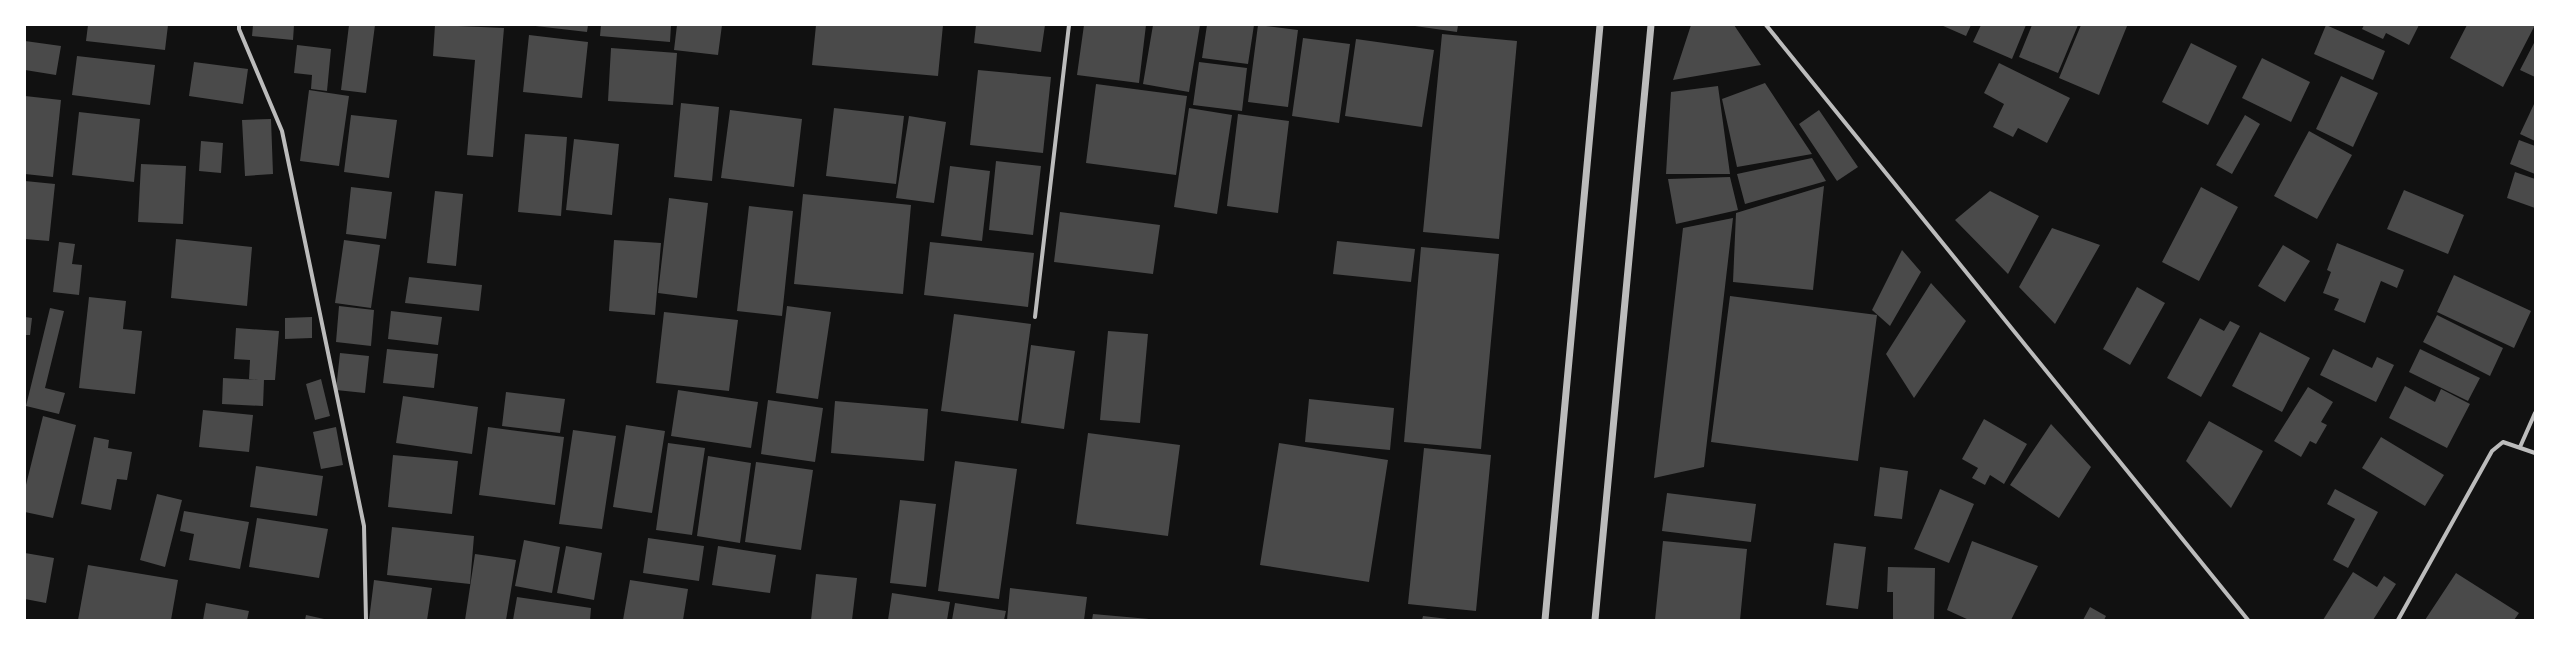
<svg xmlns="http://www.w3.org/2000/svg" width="2560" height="645" font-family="Literata,serif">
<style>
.building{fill:#4a4a4a}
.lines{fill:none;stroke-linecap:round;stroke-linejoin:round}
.minor{stroke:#bcbcbc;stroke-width:4}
.tertiary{stroke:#bcbcbc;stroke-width:7}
</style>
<rect width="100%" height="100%" fill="#111"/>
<path class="building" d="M88 25H168L165 50 86 41Z
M253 25H294L293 40 252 36Z
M349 25H375L366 93 341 90Z
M435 25 504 28 493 157 467 155 475 60 433 56Z
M527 25H588L587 32Z
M601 25H671L670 42 600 36Z
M677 25H722L718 55 674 50Z
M816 25H943L938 76 812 65Z
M976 25H1045L1041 52 974 43Z
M1084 25H1146L1139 83 1077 75Z
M1153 25H1200L1189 92 1143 84Z
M1207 25H1254L1248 64 1202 58Z
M1258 25 1298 30 1288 107 1248 102Z
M1408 25H1458L1457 32Z
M1691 25H1734L1761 65 1673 80Z
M1941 25H1971L1966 36Z
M1981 25H2026L2012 59 1973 42Z
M2032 25H2078L2058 73 2019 57Z
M2081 25 2127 26 2099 95 2059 78Z
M2326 25 2385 51 2373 80 2314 54Z
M2364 25H2419L2409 45 2386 33 2383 39 2362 29Z
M2467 25H2535L2503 87 2450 58Z
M1442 34 1517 41 1499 239 1423 232Z
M529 35 588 42 582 98 523 92Z
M1303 38 1350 44 1339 123 1292 116Z
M1356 39 1434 50 1422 127 1345 116Z
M25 41 61 46 56 75 25 70Z
M2535 41V77L2520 70Z
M2191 43 2237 66 2208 125 2162 102Z
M297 45 331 49 327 91 311 89 312 75 294 73Z
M611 48 677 53 673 105 608 101Z
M77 56 155 65 150 105 72 95Z
M2262 58 2310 82 2291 122 2242 98Z
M194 62 248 69 243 104 189 96Z
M1199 62 1247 68 1242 111 1193 105Z
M1999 63 2070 98 2047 143 2018 128 2013 137 1993 127 2004 104 1984 93Z
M978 70 1051 77 1043 153 970 145Z
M2341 76 2378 93 2353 147 2316 129Z
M1765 83 1812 154 1737 167 1722 99Z
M1096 84 1187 96 1176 175 1086 163Z
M1718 86 1730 174H1666L1671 92Z
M309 90 349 96 339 166 300 161Z
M25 96 61 100 53 177 25 174Z
M2535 102V141L2520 134Z
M681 103 719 107 712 181 674 177Z
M834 108 904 116 896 184 826 176Z
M1189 108 1232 115 1217 214 1174 207Z
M730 110 802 119 794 187 721 178Z
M1819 110 1858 167 1837 181 1799 124Z
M79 112 140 119 134 182 72 175Z
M1238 114 1289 121 1278 213 1227 206Z
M351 115 397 120 389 178 344 172Z
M2245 115 2260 124 2232 174 2216 165Z
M909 116 946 122 934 203 896 198Z
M271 119 273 174 245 176 242 120Z
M2309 131 2352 155 2317 219 2274 196Z
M525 134 567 137 561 216 518 212Z
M574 139 619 144 612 215 566 210Z
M2519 140 2535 146V174L2510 164Z
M201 141 223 143 221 173 199 171Z
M1812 158 1826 181 1745 204 1737 174Z
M996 161 1041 166 1033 235 989 230Z
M141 164 186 166 183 224 138 222Z
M950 166 990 171 982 241 941 236Z
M2515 172 2535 179V208L2507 198Z
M1730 177 1738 210 1676 224 1668 179Z
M25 181 55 184 49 241 25 239Z
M1824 186 1813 290 1733 282 1736 213Z
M351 187 392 192 386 239 346 234Z
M2201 187 2238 207 2199 281 2162 262Z
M2404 190 2464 215 2448 254 2387 229Z
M435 191 463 194 456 266 427 263Z
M1990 191 2039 216 2008 274 1955 220Z
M803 194 911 205 903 294 794 284Z
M669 198 708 203 697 298 658 293Z
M749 206 793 211 782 316 737 311Z
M1060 212 1160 225 1153 274 1054 262Z
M1733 218 1704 467 1654 478 1683 228Z
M2052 228 2100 245 2055 324 2019 287Z
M176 239 252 247 247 306 171 298Z
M344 240 380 245 371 308 335 303Z
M614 240 661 243 655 315 609 311Z
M1337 241 1415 249 1411 282 1333 274Z
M59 242 75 244 72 264 82 265 79 295 53 292Z
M930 242 1034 253 1028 307 924 295Z
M2337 243 2404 270 2397 288 2381 281 2365 323 2334 310 2339 299 2323 293 2331 272 2327 270Z
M2283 245 2310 261 2285 302 2258 286Z
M1421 247 1499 254 1481 449 1404 442Z
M1902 250 1921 272 1890 326 1872 310Z
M2454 275 2531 311 2514 348 2437 312Z
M409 277 482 285 479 311 405 303Z
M1931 283 1966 321 1914 398 1886 354Z
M2137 287 2165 303 2130 365 2103 349Z
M1730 296 1877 315 1858 461 1711 442Z
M89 297 126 301 123 329 142 331 135 394 79 388Z
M339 306 374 310 371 346 336 342Z
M787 306 831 312 818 399 776 393Z
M50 308 64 311 45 388 65 393 59 414 26 406Z
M391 311 442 317 438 345 388 339Z
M664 312 738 320 729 391 656 383Z
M954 314 1031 324 1018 421 941 411Z
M2437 315 2503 348 2490 376 2423 342Z
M25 317 32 318 30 335H25Z
M312 317V338L285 339V318Z
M2200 318 2224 331 2230 321 2240 326 2201 397 2167 378Z
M236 328 279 331 275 380H264L263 406 222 404 223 378 259 380 249 379 250 360 234 359Z
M1108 331 1148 334 1140 423 1100 420Z
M2260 332 2310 358 2282 412 2232 386Z
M1031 345 1075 351 1064 429 1021 423Z
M387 349 438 354 434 388 383 383Z
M2333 349 2372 368 2377 357 2394 365 2376 402 2320 375Z
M2420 349 2480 378 2468 401 2409 372Z
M340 353 369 356 365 393 336 390Z
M321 379 330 416 315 420 306 384Z
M2405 386 2435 402 2441 389 2470 404 2447 448 2389 418Z
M2308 387 2333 402 2321 422 2327 425 2316 444 2310 441 2301 457 2274 441Z
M678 390 758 402 751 448 671 436Z
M506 392 565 399 560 433 502 426Z
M403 396 478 407 472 454 396 443Z
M1309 399 1394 408 1390 450 1305 442Z
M768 400 823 408 815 462 761 454Z
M835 401 928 409 924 461 831 453Z
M203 410 253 415 249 452 199 447Z
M43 416 76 425 53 518 25 512V489Z
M1984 419 2027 444 2004 484 1990 475 1985 485 1972 478 1978 468 1962 459Z
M2209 421 2263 451 2231 508 2186 461Z
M2051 424 2091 467 2059 518 2010 485Z
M626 425 665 431 652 513 613 507Z
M336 427 343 465 321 469 313 432Z
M488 427 564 437 555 505 479 495Z
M573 430 616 436 602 529 559 524Z
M1088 433 1180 445 1168 536 1076 524Z
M94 437 109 440 108 448 132 452 127 480 117 479 111 510 81 504Z
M2381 437 2444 475 2425 506 2362 468Z
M668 443 705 448 692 535 656 530Z
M1279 443 1388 460 1369 582 1260 565Z
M1424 448 1491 455 1476 611 1408 604Z
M393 455 458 461 452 514 388 507Z
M708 456 751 463 740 543 697 536Z
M955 461 1017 469 999 599 938 591Z
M756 462 813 470 801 550 745 542Z
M256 466 323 476 317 516 250 507Z
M1880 467 1908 471 1902 519 1874 516Z
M1940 489 1974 504 1949 563 1914 549Z
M2335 489 2378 512 2348 568 2333 560 2355 519 2327 504Z
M1667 493 1756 504 1751 542 1662 531Z
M157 494 182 500 165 567 140 560Z
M900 500 936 504 926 587 890 583Z
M184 511 249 522 240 569 189 560 194 534 180 531Z
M257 518 328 529 319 578 249 567Z
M392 527 474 536 470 584 387 575Z
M648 538 704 546 699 581 643 573Z
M524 540 560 547 552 593 515 586Z
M1663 541 1747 549 1740 620H1655Z
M1972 541 2038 566 2011 620H1969L1947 610Z
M1834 543 1866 547 1858 609 1826 605Z
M566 546 602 553 594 600 557 593Z
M718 546 776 555 770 593 712 585Z
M25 553 54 558 46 603 25 599Z
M475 554 516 560 506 620H465Z
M88 565 178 580 171 620H78Z
M1888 567 1935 568 1934 620H1893V592H1887Z
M2353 572 2377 587 2384 576 2396 584 2373 620H2323Z
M2456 573 2519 613 2514 620H2425Z
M816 574 857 578 852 620H811Z
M374 580 432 588 427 620H369Z
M630 580 688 589 683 620H623Z
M1010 588 1087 597 1084 620H1007Z
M892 593 950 602 947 620H888Z
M517 597 591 608 590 620H513Z
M206 603 249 611 247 620H203Z
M955 603 1006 611 1004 620H952Z
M2090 607 2106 616 2104 620H2083Z
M1093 614 1149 619V620H1092Z
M306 615 324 619V620H305Z
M1423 616 1448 619V620H1422Z"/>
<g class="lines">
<path class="minor" d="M239 25V29L282 131 364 526 366 620
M1766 25 2248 620
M1035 317 1069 25
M2520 447 2535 413
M2398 620 2492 451 2503 442 2535 453"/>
<path class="tertiary" d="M1545 620 1600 25
M1595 620 1651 25"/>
</g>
<rect width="2560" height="645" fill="none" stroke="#ffffff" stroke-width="52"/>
</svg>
